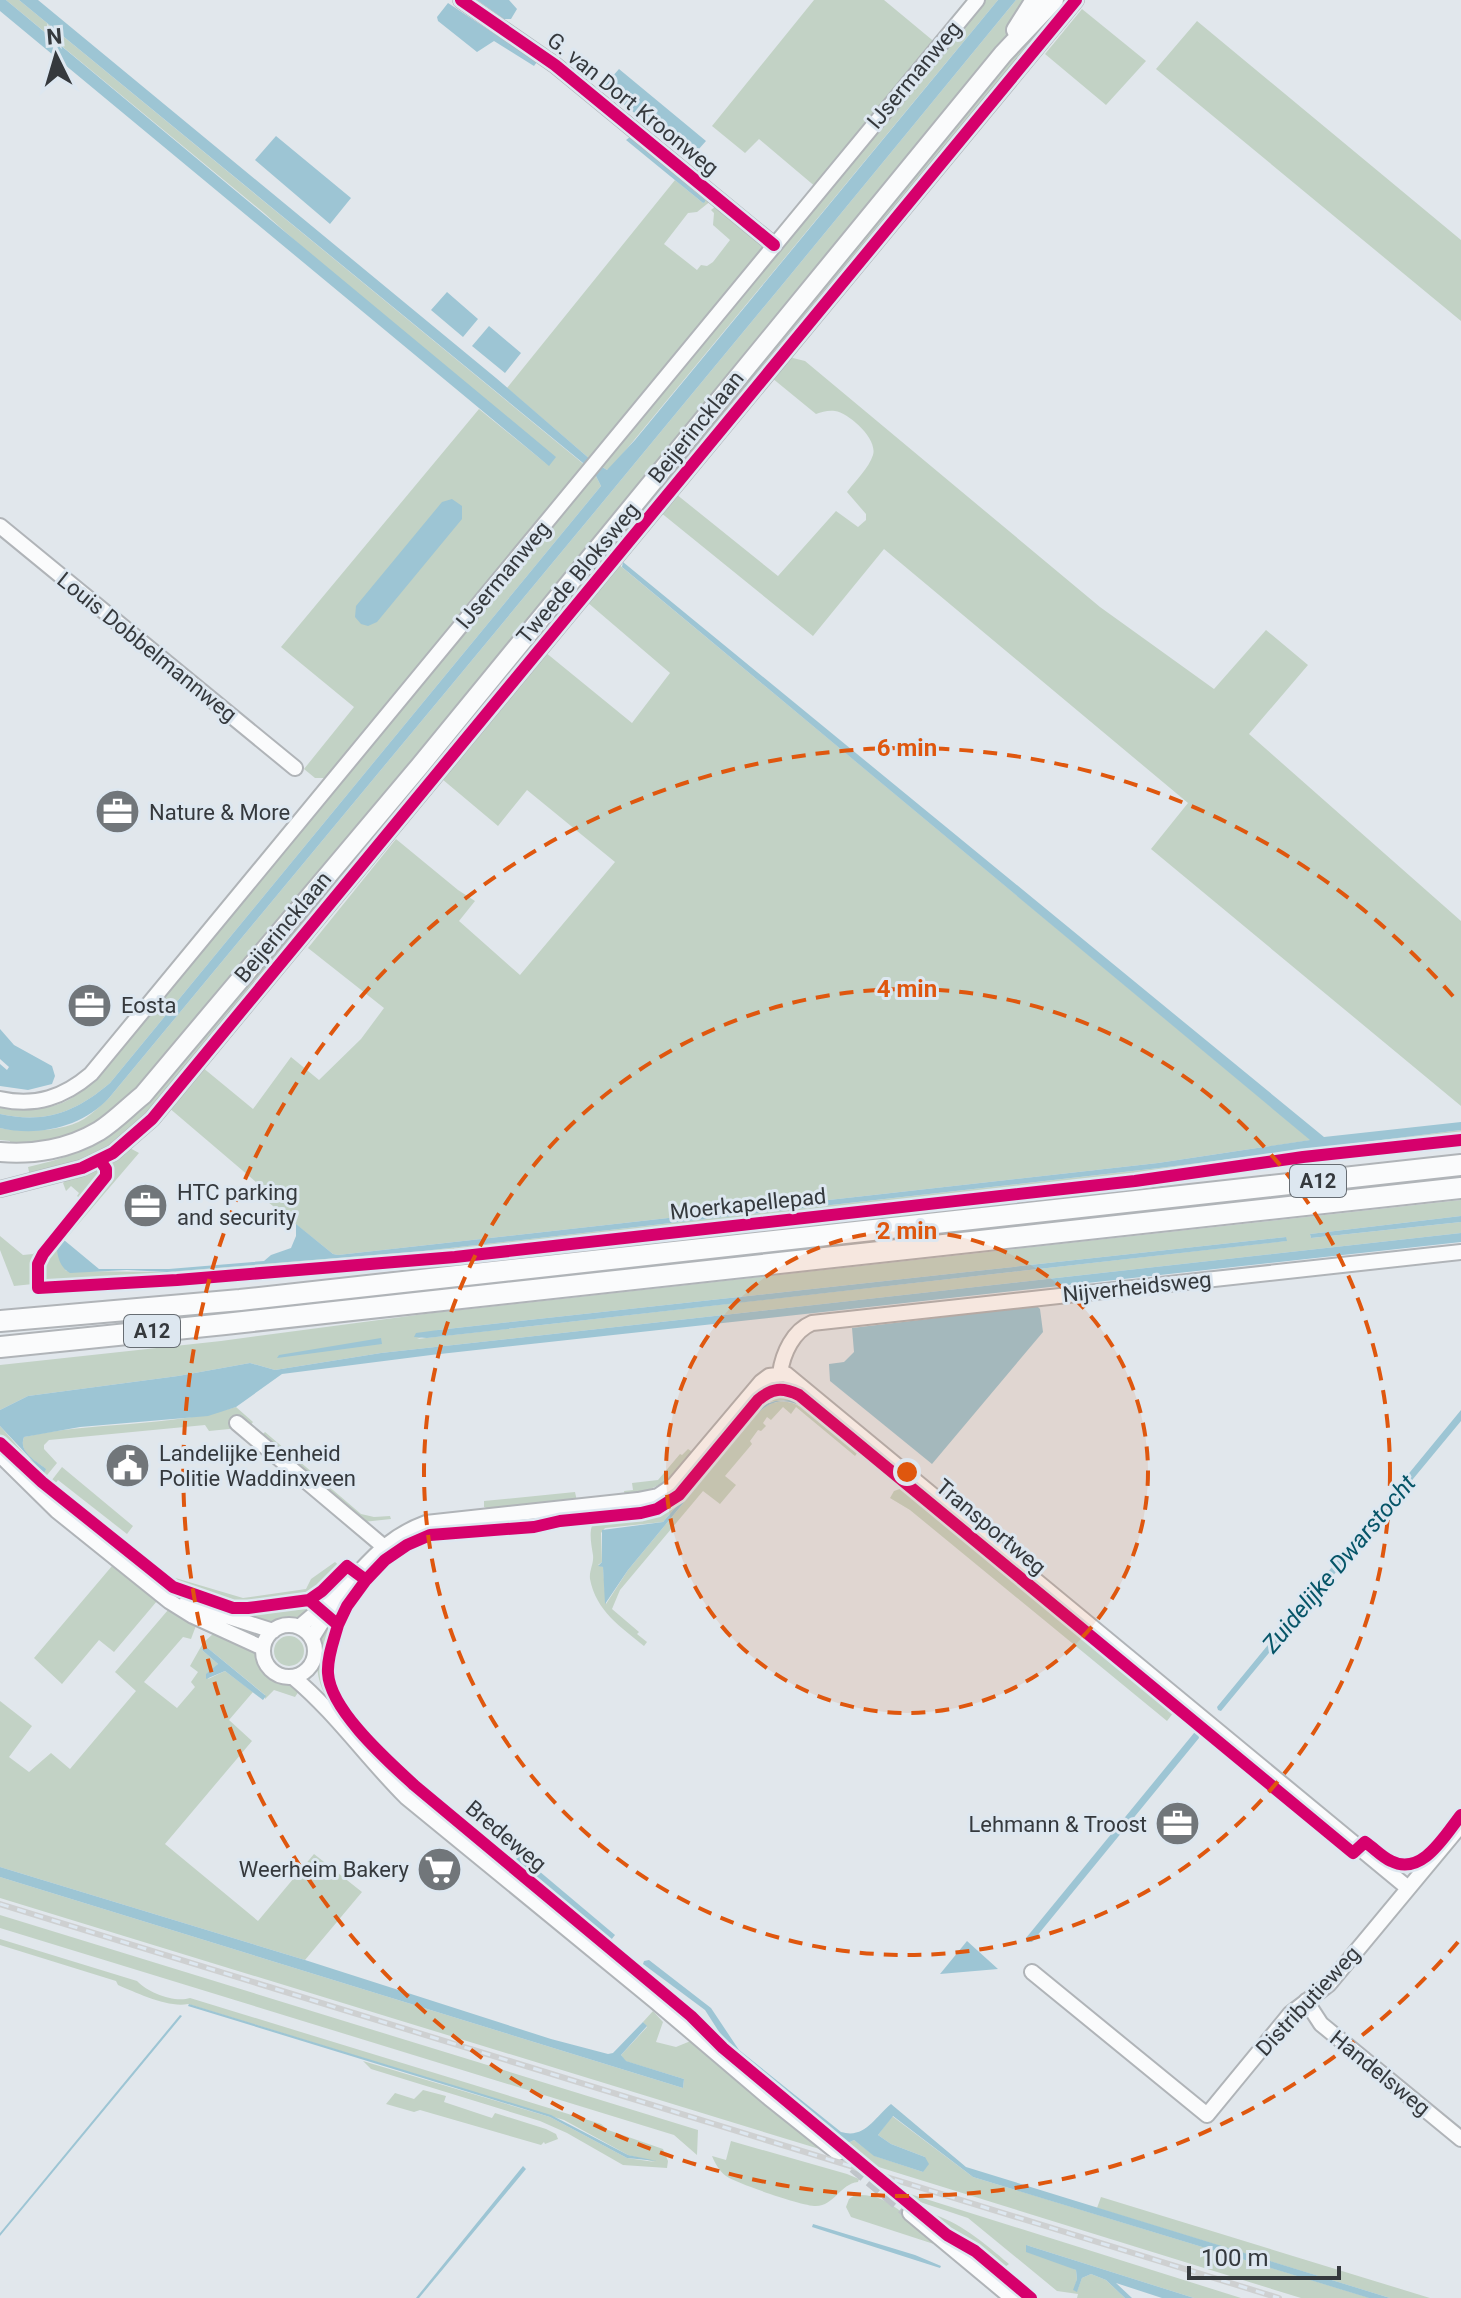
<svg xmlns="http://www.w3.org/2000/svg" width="1461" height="2298" font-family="Roboto,sans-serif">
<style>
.green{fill:#c2d2c5;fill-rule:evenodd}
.water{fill:#9dc5d4}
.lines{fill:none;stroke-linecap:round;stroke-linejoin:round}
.minor-tunnel{stroke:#bfc4c9;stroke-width:14;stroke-dasharray:14 7;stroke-linecap:butt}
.minor-casing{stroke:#b0b4b8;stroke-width:18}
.major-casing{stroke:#b0b4b8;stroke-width:22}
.highway-casing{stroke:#b0b4b8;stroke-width:24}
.minor{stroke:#fafbfc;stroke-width:14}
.major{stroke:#fafbfc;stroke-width:18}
.highway{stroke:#fafbfc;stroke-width:20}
.rail-casing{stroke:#ced0d1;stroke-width:6}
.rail{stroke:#dde7f0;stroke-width:3;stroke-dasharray:9;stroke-linecap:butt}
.cycleway-casing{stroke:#dde7f0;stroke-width:17}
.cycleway{stroke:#d6006c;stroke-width:12}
.ring{fill:none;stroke:#df570e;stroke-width:4;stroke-dasharray:14 10}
.labels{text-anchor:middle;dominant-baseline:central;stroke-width:6;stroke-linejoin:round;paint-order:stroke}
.shield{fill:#dde7f0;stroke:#676d73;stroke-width:2}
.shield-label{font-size:20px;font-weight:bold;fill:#35393d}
.street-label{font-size:22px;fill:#35393d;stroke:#dde7f0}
.poi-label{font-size:22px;fill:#35393d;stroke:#dde7f0;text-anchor:start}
.water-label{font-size:24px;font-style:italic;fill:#065568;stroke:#dde7f0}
.centre{fill:#df570e;stroke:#dde7f0;stroke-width:4}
.ring-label{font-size:24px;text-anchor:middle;font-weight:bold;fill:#df570e;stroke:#dde7f0;stroke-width:6;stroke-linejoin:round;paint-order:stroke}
</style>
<rect width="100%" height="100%" fill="#e1e7ec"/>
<path class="green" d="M6 0H19L586 466 328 778H315L304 769 354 707 281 647 479 409 548 465 264 213Z
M814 0H884L937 44 817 188 759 139 745 153 712 126Z
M982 0H998L611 468 607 470 599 465Z
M1016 0H1030L1000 46 297 899 117 1112 64 1143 10 1144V1141L0 1140V1128C24 1133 62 1132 84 1119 93 1113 101 1105 109 1098 412 732 716 367 1016 0Z
M1061 0H1072L165 1096C143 1119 121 1143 91 1157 72 1166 50 1170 30 1176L28 1167C72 1157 108 1144 139 1110L606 543Z
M1082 9 1146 61 1106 105 1045 54Z
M1197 21 1461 240V321L1156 69Z
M662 157 712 200 697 212 688 213 664 244 697 270 701 265 707 266 713 262 730 240 713 225 714 213 711 210 716 206 762 242 763 251 591 460 507 388 675 180 703 203 705 200 658 161Z
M789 357 805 361 1100 607 1214 689 1266 630 1308 665 1249 734 1461 921V1106L1151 849 1188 803 884 549 813 636 660 512 676 494 778 576 836 511 858 527 866 520V514L847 492C855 481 869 468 873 455 878 439 849 413 835 411 828 410 822 412 816 414L772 378Z
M594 472 601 486 110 1083C76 1112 45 1124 0 1114V1098C11 1102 25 1108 36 1108 75 1109 104 1072 123 1043Z
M617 563 1311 1140 1158 1163 338 1255 333 1254 263 1198 262 1187 168 1107 202 1067 253 1109 291 1057 319 1080 361 1039 384 1008 308 948 396 839 458 890 475 901 459 921 520 975 615 862 527 790 498 826 442 779 545 652 632 723 670 673 587 602Z
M1461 1130V1136L1312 1153 1129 1180 583 1241 265 1270 44 1285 40 1281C38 1247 87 1203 109 1176L107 1164 128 1147 139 1153 57 1249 66 1271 167 1272 423 1251 1159 1168Z
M100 1166 103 1177 83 1201 77 1196 79 1193 71 1186 66 1191 63 1183 68 1177Z
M78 1200 81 1203 40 1253 33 1284 14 1286 0 1250V1236L23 1255 33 1254Z
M1461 1200V1216L1310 1234 1311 1238 1461 1222V1233L381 1353 275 1370 250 1363 178 1376 28 1396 0 1410V1365L221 1341 432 1313ZM1286 1237V1241L417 1339 438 1330Z
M775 1391C802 1389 841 1431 861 1448L855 1456 796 1407 791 1414 783 1407 771 1420 767 1417 763 1423 766 1426 761 1431 758 1430 750 1441 752 1444 725 1476 736 1485 720 1504 703 1491 620 1590 612 1609 639 1632 637 1634 647 1642 644 1646C621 1627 596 1611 590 1579 589 1570 594 1564 593 1555 591 1542 588 1530 595 1519 627 1517 659 1518 683 1493L755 1406ZM784 1400 802 1404 856 1449C826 1435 794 1376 757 1414L628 1570 606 1604 603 1567 598 1565 602 1562 601 1533 605 1528 663 1522 757 1412 769 1402Z
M236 1407 253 1422 249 1427 209 1431 205 1425 49 1440 44 1445V1449L57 1463 43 1480 0 1441V1426L28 1458 46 1469C35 1461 18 1452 24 1437 93 1421 167 1428 236 1407Z
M265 1432 361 1514 374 1517 390 1516 391 1519 363 1522 261 1436Z
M688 1449 694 1453C671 1479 659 1490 625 1496L624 1491 633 1490 632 1483 658 1480 680 1454 682 1455Z
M62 1467 133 1526 127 1534 58 1480 55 1484 172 1577 243 1598 306 1589 311 1579 335 1562 342 1568C316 1598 310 1597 273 1603 261 1604 249 1607 237 1606 170 1599 99 1526 48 1485Z
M908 1486 1177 1708 1167 1721 910 1510 890 1498 894 1491ZM913 1498 1168 1706 1167 1708 913 1499Z
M575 1492 577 1501 489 1509 484 1507V1501Z
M546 1516 558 1519C518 1528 478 1530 438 1532L437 1527 450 1525 457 1530 499 1526 505 1520Z
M112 1566 157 1601 114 1652 99 1640 62 1684 34 1658Z
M302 1603 315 1609C280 1633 257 1620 221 1607L244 1611Z
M168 1610 197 1623 191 1639 183 1637 144 1682 177 1708 195 1687 191 1682 198 1672 190 1666 203 1643 214 1633 254 1650 269 1674 290 1681 299 1691 295 1697 274 1690 265 1699V1695L204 1645 202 1650 218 1664 208 1679 225 1671 253 1692 229 1720 252 1741 165 1844 258 1921 314 1854 362 1892 305 1960 0 1867V1701L32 1726 9 1757 29 1772 51 1753 70 1769 136 1691 115 1672Z
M328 1620 335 1630C328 1653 322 1670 332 1694L326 1696C312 1673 316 1644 328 1620Z
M274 1651a15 15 0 1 1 30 0a15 15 0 1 1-30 0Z
M0 1877 683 2088 684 2079 625 2061 621 2055 647 2027 643 2022 653 2011 663 2022 656 2042 676 2047 693 2040 826 2151 0 1898Z
M0 1915 698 2130 697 2155 674 2135 0 1928Z
M0 1939 137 1981C148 1993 175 2003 190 1998L601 2124 608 2130 663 2149 668 2161 667 2168 623 2165 567 2133 540 2121 371 2069 363 2061 550 2117 627 2158 655 2162 628 2155 564 2120 188 2004C168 2008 137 1993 118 1985L116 1981 0 1945Z
M423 2090 446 2096 444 2102 492 2118 495 2113 546 2129 556 2134 558 2139 545 2144 544 2142 541 2145 420 2110 414 2112 386 2104 395 2093 414 2099Z
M892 2116 973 2177 1370 2298H1301L872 2165 853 2151V2148L850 2149 844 2145 854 2140 875 2156 923 2172 925 2157 891 2144 878 2135Z
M731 2141 847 2174 859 2179 858 2182C840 2184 834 2206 816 2206 802 2206 738 2184 726 2176 719 2171 715 2163 712 2156L726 2160Z
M910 2194 1241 2298H1194L1026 2245 1076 2270 1077 2279 1074 2290 1077 2291 1082 2278 1091 2274 1106 2280 1125 2298H1077L1078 2294 1057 2291 968 2218 911 2199Z
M855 2195C876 2194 886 2200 903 2213V2217L906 2215 943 2247 851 2217 846 2207 849 2199Z
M1101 2197 1430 2298H1390L1097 2208Z
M927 2212C960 2222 983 2242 1009 2264L1001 2270C977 2250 943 2234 927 2212Z"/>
<path class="water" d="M0 0H6L556 457 549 466 0 11Z
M19 0H38L496 378 591 460 607 470 635 440 998 0H1016C716 367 412 732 109 1098 82 1127 39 1137 0 1128V1114C45 1124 76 1112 110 1083L601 486 594 472Z
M477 0H509L517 9 511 19H504Z
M448 3 537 62 534 66 494 41 477 52 438 21 437 17Z
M619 69 706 141 690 159 603 87Z
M276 136 351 198 330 224 255 160Z
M630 137 705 200V202L703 203 626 140Z
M447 292 478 319 463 337 431 310Z
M489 326 521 353 505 373 472 346Z
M452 499 462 506V519L377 622 368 626 361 624 355 617 356 606 442 502Z
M623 562 1324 1137 1461 1122V1130L1159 1168 423 1251 167 1272 127 1270 70 1273C61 1268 58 1259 57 1250L64 1240 99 1269H169L264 1261 271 1255 291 1248 296 1236V1224L333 1254 338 1255 1158 1163 1310 1140 622 567Z
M0 1029 14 1045 52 1066 55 1076 52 1084 28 1090 0 1086V1064L7 1070 9 1067 0 1059Z
M1461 1216V1222L1311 1238 1310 1234Z
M1461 1233V1242L431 1355 282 1374 236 1407 208 1416 80 1427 24 1437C18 1452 36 1461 46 1469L44 1473 0 1426V1410L28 1396 178 1376 250 1363 275 1370 381 1353Z
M1286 1237 1287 1241 427 1338 414 1337 416 1333 438 1330Z
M1037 1306 1040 1309 1043 1332 932 1464 830 1381 829 1364 844 1362 854 1352 852 1328Z
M381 1338 382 1344 277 1358 279 1355Z
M792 1400 802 1404 857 1449C826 1436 796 1375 757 1414L628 1570 605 1604 603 1567 598 1566 602 1562V1530L663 1522 763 1405 775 1401Z
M1461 1410V1421L1221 1711 1218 1710 1217 1707Z
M915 1497 1168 1706V1708L913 1499Z
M204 1645 266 1696 263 1700 225 1671 206 1679V1674L218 1664 202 1650Z
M1198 1732 1199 1738 1032 1942H1027L1026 1938 1194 1733Z
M520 1855 615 1935 611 1940 515 1860Z
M0 1867 305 1960 551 2039 608 2054 613 2053 643 2022 647 2026 621 2055 626 2061 684 2079 683 2088 0 1877Z
M967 1941 998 1969 940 1974Z
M649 1960 711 2008 739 2050 841 2132C865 2139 874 2118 891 2104L966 2167 1390 2298H1369L973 2177 893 2116 878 2135 891 2144 925 2157 929 2164 923 2172 874 2156 854 2140 844 2145 730 2049 705 2010 643 1964 644 1961Z
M189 2004 551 2115 628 2155 657 2161 627 2158 550 2117 188 2006Z
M180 2015 182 2016 0 2236V2233Z
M523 2166 526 2169 419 2298H416Z
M813 2224 915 2255 941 2266 940 2268 812 2227Z
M1026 2245 1194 2298H1162L1116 2283 1132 2298H1125L1106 2280 1091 2274 1082 2278 1077 2292 1073 2290 1077 2279 1076 2270 1026 2252Z"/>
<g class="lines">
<path class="minor-tunnel" d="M838 2153 910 2213"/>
<defs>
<path id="minor" d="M461 0 555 65 774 245
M0 526 295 768
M0 1099C36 1107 64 1097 91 1074L977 0
M0 1189 82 1168 113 1153 152 1119 1076 0
M780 1373C783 1353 793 1331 812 1323L1461 1252
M237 1423 383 1546
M0 1455 57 1511 169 1601 193 1616 263 1648
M186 1603 273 1631
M263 1651a26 26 0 1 1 52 0a26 26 0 1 1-52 0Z
M299 1627C312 1616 325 1605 338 1594 369 1564 383 1539 426 1523L638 1500 658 1496 674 1485 761 1382 769 1376 786 1374 1408 1888
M312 1638 335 1601
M293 1677C335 1712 367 1758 406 1797L655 2001 769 2098 838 2153
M1032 1972 1207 2115 1290 2014 1329 1984 1461 1825
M1306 2001 1321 2024 1461 2139
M910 2213 1012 2298"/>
<path id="major" d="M1016 30 1035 0
M0 1152C33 1155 69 1149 99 1131 115 1121 128 1107 143 1095L419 767 1003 54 1054 0"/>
<path id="highway" d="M0 1321 240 1300 1461 1165
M0 1347 225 1324 1461 1188"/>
</defs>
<use href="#minor" class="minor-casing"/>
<use href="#major" class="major-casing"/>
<use href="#highway" class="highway-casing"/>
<use href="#minor" class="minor"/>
<use href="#major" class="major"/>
<use href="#highway" class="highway"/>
<defs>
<path id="rail" d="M0 1904 1279 2298"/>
</defs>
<use href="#rail" class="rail-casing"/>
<use href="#rail" class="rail"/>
<defs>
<path id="cycleway" d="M461 0 555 65 774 245
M100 1160 106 1169V1176L43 1254 38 1264V1288L177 1280 455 1257 1135 1181 1303 1157 1461 1140
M0 1189 82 1168 113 1153 152 1119 1076 0
M0 1443 42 1482 173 1587 233 1608H248L309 1600 338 1625C334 1640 327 1657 328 1673 330 1710 388 1761 414 1785L691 2016 723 2048 947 2235 975 2251 1031 2298
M366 1580 385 1560 407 1545 430 1535 534 1527 560 1521 641 1513 657 1509 679 1495 758 1400C772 1388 782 1387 799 1395L1353 1853 1365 1842C1374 1848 1382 1857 1391 1861 1422 1877 1445 1835 1461 1815
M309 1600 322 1591 347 1566 366 1580 347 1606 338 1625"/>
</defs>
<use href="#cycleway" class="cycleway-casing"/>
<use href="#cycleway" class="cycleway"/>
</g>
<circle cx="907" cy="1472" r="241" fill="#df570e" fill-opacity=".12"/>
<g class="ring">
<circle cx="907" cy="1472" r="241"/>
<circle cx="907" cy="1472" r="483"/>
<path d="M1458 1942A724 724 0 1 1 1458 1002"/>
</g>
<defs>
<symbol id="office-disc" viewBox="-11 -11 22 22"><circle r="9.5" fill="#71767a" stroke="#dde7f0"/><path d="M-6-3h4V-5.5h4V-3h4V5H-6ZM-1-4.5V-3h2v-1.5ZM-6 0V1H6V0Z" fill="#fff"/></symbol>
<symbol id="civic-disc" viewBox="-11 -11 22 22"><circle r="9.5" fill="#71767a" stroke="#dde7f0"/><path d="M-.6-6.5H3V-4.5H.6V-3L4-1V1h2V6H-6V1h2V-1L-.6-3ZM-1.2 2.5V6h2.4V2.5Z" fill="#fff"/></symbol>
<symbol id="supermarket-disc" viewBox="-11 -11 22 22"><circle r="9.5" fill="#71767a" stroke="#dde7f0"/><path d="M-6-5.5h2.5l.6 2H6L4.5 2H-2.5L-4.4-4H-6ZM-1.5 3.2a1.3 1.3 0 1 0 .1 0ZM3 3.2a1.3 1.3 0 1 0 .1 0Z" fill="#fff"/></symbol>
</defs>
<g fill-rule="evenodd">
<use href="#office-disc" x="92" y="786" width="51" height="51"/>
<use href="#office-disc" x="64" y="980" width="51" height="51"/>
<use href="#office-disc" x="120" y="1180" width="51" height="51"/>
<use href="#civic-disc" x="102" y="1440" width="51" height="51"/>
<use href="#office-disc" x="1152" y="1798" width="51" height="51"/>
<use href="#supermarket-disc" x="414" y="1844" width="51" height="51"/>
</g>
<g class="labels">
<g class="shield">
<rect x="1290" y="1165" width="56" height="32" rx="6"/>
<rect x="124" y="1315" width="56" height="32" rx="6"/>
</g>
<g class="shield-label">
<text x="1318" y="1181">A12</text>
<text x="152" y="1331">A12</text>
</g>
<g class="street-label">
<text transform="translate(914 75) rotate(-50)">IJsermanweg</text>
<text transform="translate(633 104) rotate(39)">G. van Dort Kroonweg</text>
<text transform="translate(696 427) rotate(-51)">Beijerincklaan</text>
<text transform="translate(578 573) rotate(-50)">Tweede Bloksweg</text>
<text transform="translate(503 575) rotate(-50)">IJsermanweg</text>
<text transform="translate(147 647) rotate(39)">Louis Dobbelmannweg</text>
<text transform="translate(283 927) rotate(-50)">Beijerincklaan</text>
<text transform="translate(748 1204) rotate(-6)">Moerkapellepad</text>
<text transform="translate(1137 1287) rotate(-6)">Nijverheidsweg</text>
<text transform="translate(991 1527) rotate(40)">Transportweg</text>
<text transform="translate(506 1836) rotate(40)">Bredeweg</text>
<text transform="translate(1308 2001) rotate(-47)">Distributieweg</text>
<text transform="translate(1380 2073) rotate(39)">Handelsweg</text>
</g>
<g class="poi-label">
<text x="149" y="812">Nature &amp; More</text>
<text x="121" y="1005">Eosta</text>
<text x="177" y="1192">HTC parking<tspan x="177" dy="25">and security</tspan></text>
<text x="159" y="1453">Landelijke Eenheid<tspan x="159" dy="25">Politie Waddinxveen</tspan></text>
<text x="1147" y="1824" text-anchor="end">Lehmann &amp; Troost</text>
<text x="409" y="1869" text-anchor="end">Weerheim Bakery</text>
</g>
<g class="water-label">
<text transform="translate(1339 1564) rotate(-50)">Zuidelijke Dwarstocht</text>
</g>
</g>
<circle cx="907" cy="1472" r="12" class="centre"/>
<g class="ring-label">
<text x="907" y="756">6 min</text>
<text x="907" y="997">4 min</text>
<text x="907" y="1239">2 min</text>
</g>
<g transform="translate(56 56) rotate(355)" stroke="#dde7f0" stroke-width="6" paint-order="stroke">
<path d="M0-6L14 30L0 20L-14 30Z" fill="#35393d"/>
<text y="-12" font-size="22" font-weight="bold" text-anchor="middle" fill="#35393d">N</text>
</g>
<path d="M1189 2266v12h150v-12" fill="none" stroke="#35393d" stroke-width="4"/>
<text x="1201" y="2266" font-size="24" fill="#35393d" stroke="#dde7f0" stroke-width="6" paint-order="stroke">100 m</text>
</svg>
